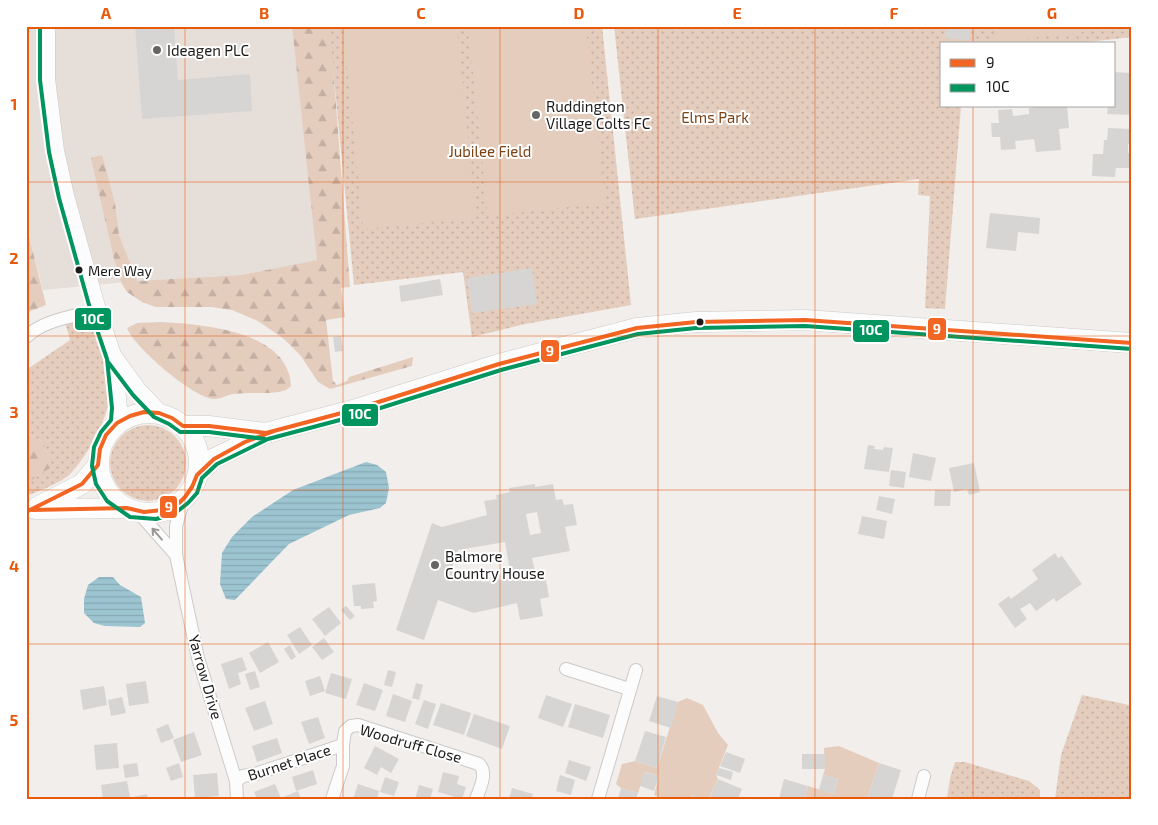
<svg xmlns="http://www.w3.org/2000/svg" width="1158" height="825" font-family="'Exo 2',sans-serif">
<style>
.built{fill:#e6ded9}
.grass{fill:url(#grass-dots)}
.forest{fill:url(#forest-firs)}
.garden{fill:#e5cdbe}
.water{fill:url(#water-rules)}
.building{fill:#d7d5d3;fill-rule:evenodd}
.lines{fill:none;stroke-linecap:round;stroke-linejoin:round}
.street-casing{stroke:#cccac8;stroke-width:14}
.secondary-casing{stroke:#cccac8;stroke-width:19}
.primary-casing{stroke:#cccac8;stroke-width:21}
.street{stroke:#fdfcfc;stroke-width:12}
.secondary{stroke:#fdfcfc;stroke-width:18}
.primary{stroke:#fdfcfc;stroke-width:20}
.bus-1-casing{stroke:#fff;stroke-width:8}
.bus-2-casing{stroke:#fff;stroke-width:8}
.bus-1{stroke:#f26522;stroke-width:4}
.bus-2{stroke:#00945e;stroke-width:4}
.oneway{stroke:#989796}
.grid{fill:none;stroke:#e8590c;stroke-width:1;stroke-opacity:0.55}
.poi-dot{fill:#676564;stroke:#fff;stroke-width:2}
.bus-dot{fill:#1d1b1a;stroke:#fff;stroke-width:2}
.labels{text-anchor:middle;dominant-baseline:central;stroke-width:4;stroke-linejoin:round;paint-order:stroke}
.bus-label{font-size:14px;fill:#1d1b1a;stroke:#fff;text-anchor:start}
.poi-label{font-size:15px;fill:#1d1b1a;stroke:#fff;text-anchor:start}
.park-label{font-size:15px;fill:#7c4215;stroke:#fff}
.street-label{font-size:15px;fill:#1d1b1a;stroke:#fff}
.line-badge{stroke:#fff;stroke-width:2}
.badge-label{font-size:14px;text-anchor:middle;font-weight:bold;fill:#fff}
.neatline{fill:none;stroke:#e8590c;stroke-width:2}
.grid-label{font-size:16px;text-anchor:middle;font-weight:bold;fill:#e8590c}
</style>
<defs>
<pattern id="grass-dots" width="8" height="8" patternUnits="userSpaceOnUse" patternTransform="scale(1.25)"><rect width="8" height="8" fill="#e5cdbe"/><path d="M2 2h.1M6 6h.1" fill="none" stroke="#c4afa3" stroke-width="1.8" stroke-linecap="round"/></pattern>
<pattern id="forest-firs" width="22" height="20" patternUnits="userSpaceOnUse" patternTransform="scale(1.25)"><rect width="22" height="20" fill="#e5cdbe"/><path d="M5 1l3.5 6h-7zM16 11l3.5 6h-7z" fill="#c4afa3"/></pattern>
<pattern id="water-rules" width="6" height="5" patternUnits="userSpaceOnUse" patternTransform="scale(1.25)"><rect width="6" height="5" fill="#9cc5d1"/><path d="M0 2.5h6" fill="none" stroke="#86a9b3"/></pattern>
</defs>
<rect width="100%" height="100%" fill="#f1eeec"/>
<path class="built" d="M26 26H292L318 260 241 275 137 281 43 290 26 222Z"/>
<path class="grass" d="M329 26H602L631 305 525 324 472 337 463 272 354 285Z
M614 26H1132V37L1070 44H942V106H961L945 309 925 308 930 196 918 195 919 179 635 219Z
M91 318C99 340 110 365 110 388 111 415 88 455 70 474 61 483 39 491 26 496V484L52 466 43 442 29 434 26 429V370L70 340 66 325Z
M110 463a38 38 0 1 1 76 0a38 38 0 1 1-76 0Z
M1082 695 1129 705 1132 729V799H1055L1061 755Z
M955 762H965L1029 781 1040 790V799H947L950 778Z"/>
<path class="forest" d="M292 26H330L350 287 341 288 345 317 326 320 333 381 337 385 347 381 349 377 413 357 412 366 330 389 318 382 301 356 284 339 258 321 232 310 211 307H156L142 302 127 292 122 284 114 259 91 158 102 155 115 203 119 235 137 281 241 275 317 260Z
M26 223 46 305 26 313Z
M159 322C200 324 289 330 291 386L286 390 279 392C264 394 248 392 233 394 227 395 221 399 214 399 193 398 134 347 127 328L137 323Z
M26 429 29 434 43 442 53 466 26 484Z"/>
<path class="garden" d="M343 26H457L476 218 363 229Z
M468 26H586L605 203 488 216Z
M994 26H1101L1102 30 996 42Z
M687 698 703 705 718 733 728 745 716 775 718 779 709 798 704 799 692 795 691 799H664L654 795 659 776 645 772 638 793 621 788 616 784 622 764 635 761 657 768 678 702Z
M839 746 879 763 867 799H804L808 786 834 794 838 779 823 775 825 769 824 748Z"/>
<path class="water" d="M366 462 377 465 386 472 389 488 386 503 380 508 349 515 289 544 235 600 226 599 220 584 222 553 232 537 252 517 293 490Z
M99 577H113L120 585 141 597 145 623 140 627 105 626 94 623 84 613V599L88 585Z"/>
<path class="building" d="M135 26H174L178 80 250 74 252 111 142 119Z
M946 26H970L969 40 945 38Z
M1101 26H1124V28L1102 30Z
M1114 72 1132 73V115L1107 114 1108 106H1114Z
M1044 106H1067L1069 128 1059 129 1061 150 1036 152 1034 139 1015 141 1016 149 1001 150 1000 137H992L991 123H999L998 110 1012 109 1013 116 1029 114V108Z
M1108 128 1132 129 1131 144H1128V153H1132L1131 168H1116L1115 177 1092 176 1093 154H1103L1104 140H1107Z
M990 213 1040 218 1039 234 1018 232 1016 251 986 248Z
M532 268 537 304 472 313 467 278Z
M440 279 443 295 401 302 399 286Z
M341 336 343 351 335 352 333 337Z
M868 445 875 446 874 449 883 450 884 447 893 448 889 472 864 469Z
M913 453 936 458 931 481 909 477Z
M974 463 980 492 969 495 967 489 954 492 949 468Z
M891 470 906 472 904 488 889 486Z
M535 484V487L553 484 556 500 562 499 564 505 573 504 577 525 565 527 570 551 532 558 536 577 545 575 549 597 540 599 543 616 520 620 517 603 474 613 438 600 424 640 396 630 432 523 442 527 487 515 484 501 497 499 496 495 510 492 509 488ZM537 512 541 533 530 535 526 514ZM505 542 511 578 484 582 451 571 458 550Z
M935 490H951L950 506H934Z
M879 496 895 499 892 514 876 510Z
M862 516 887 521 884 539 858 534Z
M1055 553 1058 558 1062 556 1082 584 1056 602 1054 598 1036 611 1030 603 1020 609 1027 619 1015 628 998 604 1009 596 1011 599 1038 579 1032 570Z
M375 583 377 601 373 602 374 608 361 609V606H354L352 585Z
M346 606 355 616 350 620 341 610Z
M329 607 341 623 325 636 312 619Z
M300 627 312 645 299 654 287 635Z
M324 638 334 652 322 660 312 647Z
M268 642 279 662 260 673 249 653Z
M290 645 296 657 291 660 284 649Z
M242 657 247 670 238 673 241 684 229 689 221 664Z
M388 670 396 672 392 687 384 685Z
M255 671 260 687 250 690 245 674Z
M331 673 352 679 346 699 325 693Z
M320 676 325 691 310 696 305 681Z
M146 681 149 703 129 706 126 684Z
M364 683 383 690 375 711 356 705Z
M416 683 423 685 419 700 412 698Z
M104 686 107 705 83 710 80 690Z
M393 694 412 701 405 722 386 716Z
M546 695 572 704 563 727 538 718Z
M657 696 678 702 671 728 649 721Z
M122 697 126 713 111 716 108 700Z
M424 700 436 704 428 729 415 724Z
M265 701 273 724 254 731 245 708Z
M441 703 471 713 464 735 433 725Z
M575 704 610 715 603 738 568 727Z
M474 714 510 726 502 749 466 736Z
M318 717 325 738 309 744 301 722Z
M168 724 174 738 161 743 156 729Z
M645 731 666 737 657 768 635 761Z
M194 732 202 755 181 762 173 740Z
M277 738 282 753 257 762 252 746Z
M117 743 119 768 96 770 94 745Z
M375 746 399 759 391 773 381 767 377 775 364 768Z
M726 752 745 759 740 773 720 766Z
M802 754H825V769H802Z
M569 760 591 767 586 781 565 773Z
M137 763 139 776 125 778 123 765Z
M179 763 183 777 171 781 166 768Z
M879 763 901 770 892 799H867Z
M719 768 733 772 731 780 716 775Z
M313 770 317 784 296 791 292 777Z
M443 772 459 776 457 784 466 787 462 799 438 792Z
M644 772 659 776 654 791 640 786Z
M217 773 219 796 195 798 193 775Z
M560 775 575 780 571 795 556 791Z
M823 775 838 779 834 794 819 790Z
M385 777 399 782 394 796 380 792Z
M718 779 742 789 738 799 735 797V799H709Z
M784 779 808 786 804 799H779Z
M127 781 130 797 103 799 101 785Z
M275 784 281 798 298 791 301 799H257L254 792Z
M358 784 379 791 377 799H353Z
M419 785 433 789 430 799H415Z
M512 788 533 794 531 799H509Z
M621 788 638 793 636 799H618Z
M147 794 148 799H133V797Z
M692 795 703 798V799H691Z"/>
<g class="lines">
<defs>
<path id="street" d="M26 337C45 319 73 317 97 310
M184 498 176 526V555L198 658 236 781 237 799
M138 512 176 555
M566 669 629 689
M236 781 243 776 255 774 343 745
M332 799 343 766V745L345 731 351 726 358 725 479 764C488 773 480 788 476 799
M598 799 636 670
M918 799 924 776"/>
<path id="secondary" d="M46 26V79L55 151 65 196 97 310 113 358 118 408 117 423
M114 358 138 391 159 413"/>
<path id="primary" d="M99 463a50 50 0 1 1 100 0a50 50 0 1 1-100 0Z
M183 426H209L266 433
M197 475 213 459 266 433 353 410 499 364 637 328 696 322 805 320 1132 343
M37 507 82 484 98 465
M35 509 127 508"/>
</defs>
<use href="#street" class="street-casing"/>
<use href="#secondary" class="secondary-casing"/>
<use href="#primary" class="primary-casing"/>
<use href="#street" class="street"/>
<use href="#secondary" class="secondary"/>
<use href="#primary" class="primary"/>
<defs>
<path id="bus-1" d="M32 510 127 508 144 512 162 510 179 503 185 497 192 487 197 475 214 459 245 442 277 430
M26 512 82 484 98 465 100 449 106 435 117 423 130 416 144 412 159 413 172 418 183 426H209L266 433 353 410 499 364 637 328 696 322 805 320 1132 343"/>
<path id="bus-2" d="M40 26V80L49 152 59 198 91 312 107 359 112 408 111 420 101 432 94 447 92 466 96 484 107 501 130 517 156 519 174 514 188 503 197 493 202 478 217 464 268 439 355 416 501 370 638 334 696 328 805 326 1132 349
M108 362 133 395 154 417 169 424 180 432H209L265 439"/>
</defs>
<use href="#bus-1" class="bus-1-casing"/>
<use href="#bus-2" class="bus-2-casing"/>
<use href="#bus-1" class="bus-1"/>
<use href="#bus-2" class="bus-2"/>
</g>
<defs><path id="oneway-shaft" d="M-6 0H5M1.5-3L5.5 0L1.5 3" fill="none" stroke-width="1.6" stroke-linecap="round" stroke-linejoin="round" transform="scale(1.25)"/></defs>
<use class="oneway" href="#oneway-shaft" transform="translate(157 534) rotate(-131)"/>
<path class="grid" d="M185 26V799M343 26V799M500 26V799M658 26V799M815 26V799M973 26V44M973 106V799M26 182H1132M26 336H1132M26 490H1132M26 644H1132"/>
<g class="poi-dot">
<circle cx="157" cy="50" r="5"/>
<circle cx="536" cy="115" r="5"/>
<circle cx="435" cy="565" r="5"/>
</g>
<g class="bus-dot">
<circle cx="79" cy="270" r="4.5"/>
<circle cx="700" cy="322" r="4.5"/>
</g>
<g class="labels">
<g class="bus-label">
<text x="88" y="270">Mere Way</text>
</g>
<g class="poi-label">
<text x="167" y="50">Ideagen PLC</text>
<text x="546" y="106">Ruddington<tspan x="546" dy="17">Village Colts FC</tspan></text>
<text x="445" y="556">Balmore<tspan x="445" dy="17">Country House</tspan></text>
</g>
<g class="park-label">
<text x="715" y="117">Elms Park</text>
<text x="490" y="151">Jubilee Field</text>
</g>
<g class="street-label">
<text transform="translate(206 677) rotate(74)">Yarrow Drive</text>
<text transform="translate(411 743) rotate(16)">Woodruff Close</text>
<text transform="translate(289 762) rotate(-18)">Burnet Place</text>
</g>
</g>
<g class="line-badge">
<rect x="74" y="307" width="38" height="24" rx="5" fill="#00945e"/>
<rect x="927" y="317" width="20" height="24" rx="5" fill="#f26522"/>
<rect x="852" y="319" width="38" height="24" rx="5" fill="#00945e"/>
<rect x="540" y="339" width="20" height="24" rx="5" fill="#f26522"/>
<rect x="341" y="403" width="38" height="24" rx="5" fill="#00945e"/>
<rect x="159" y="495" width="19" height="24" rx="5" fill="#f26522"/>
</g>
<g class="badge-label">
<text x="93" y="324">10C</text>
<text x="937" y="334">9</text>
<text x="871" y="335">10C</text>
<text x="550" y="356">9</text>
<text x="360" y="419">10C</text>
<text x="169" y="512">9</text>
</g>
<rect width="1158" height="825" fill="none" stroke="#ffffff" stroke-width="55"/>
<rect x="940" y="42" width="175" height="65" fill="#ffffff" stroke="#a5a4a3"/>
<rect x="950" y="59" width="25" height="8" fill="#f26522" stroke="#a5a4a3"/>
<text x="986" y="68" font-size="15" fill="#1d1b1a">9</text>
<rect x="950" y="84" width="25" height="8" fill="#00945e" stroke="#a5a4a3"/>
<text x="986" y="92" font-size="15" fill="#1d1b1a">10C</text>
<rect x="28" y="28" width="1102" height="770" class="neatline"/>
<g class="grid-label">
<text x="106" y="19">A</text>
<text x="264" y="19">B</text>
<text x="421" y="19">C</text>
<text x="579" y="19">D</text>
<text x="737" y="19">E</text>
<text x="894" y="19">F</text>
<text x="1052" y="19">G</text>
<text x="14" y="110">1</text>
<text x="14" y="264">2</text>
<text x="14" y="418">3</text>
<text x="14" y="572">4</text>
<text x="14" y="726">5</text>
</g>
</svg>
